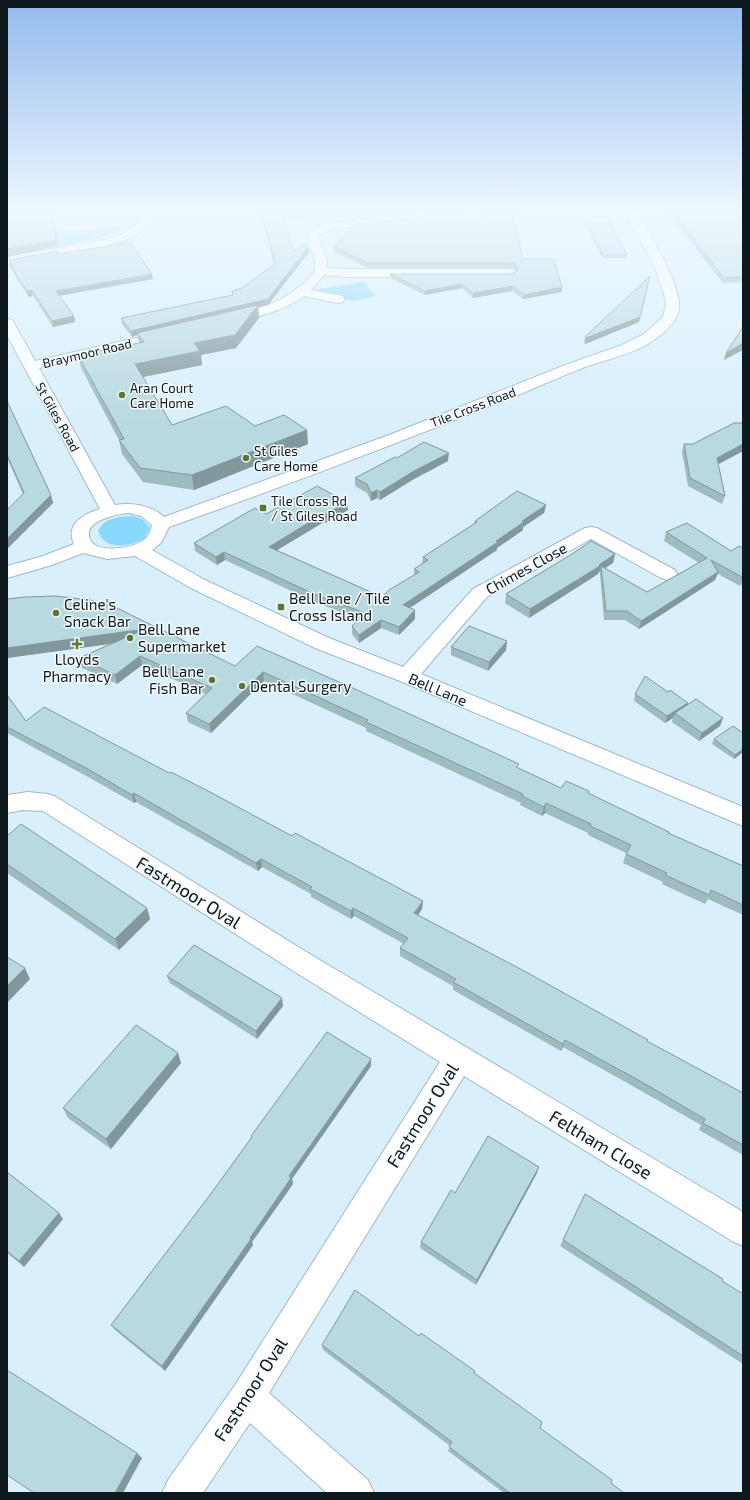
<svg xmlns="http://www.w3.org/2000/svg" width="750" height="1500" font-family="'Exo 2',sans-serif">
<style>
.green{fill:#8bd8fe}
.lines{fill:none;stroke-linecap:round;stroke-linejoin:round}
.minor-casing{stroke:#9db8c6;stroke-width:2}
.minor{fill:#fff;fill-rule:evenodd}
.wall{fill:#9ebbc0}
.shaded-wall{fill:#81989c}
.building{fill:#b8d9df;stroke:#81989c}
.poi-dot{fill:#59772d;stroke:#f4fafd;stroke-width:1.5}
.labels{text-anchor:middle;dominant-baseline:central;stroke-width:3;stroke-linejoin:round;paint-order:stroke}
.far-street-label{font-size:13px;fill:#0e191e;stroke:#f4fafd}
.far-poi-label{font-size:13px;fill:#0e191e;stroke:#f4fafd;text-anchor:start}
.street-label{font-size:15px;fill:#0e191e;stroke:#f4fafd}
.poi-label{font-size:15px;fill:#0e191e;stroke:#f4fafd;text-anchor:start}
.near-street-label{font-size:18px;fill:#0e191e;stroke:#f4fafd}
</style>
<rect width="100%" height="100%" fill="#d9f0fc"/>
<path class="green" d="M134 225C104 238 75 244 43 249L25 234 95 229Z
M363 282 376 296 352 301 320 292 319 289Z
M133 516 142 519 150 528 144 539C128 547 105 551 98 531 105 517 119 517 133 516Z"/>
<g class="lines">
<defs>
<path id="minor" d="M146 213H158L151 224 133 237 105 247 7 265V257L103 240 125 233 142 220Z
M423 213H462L456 216 331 229 319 236V239L327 259V268L346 269H510L514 270 516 273 514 276 510 277H346L324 275 311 290 343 296 344 299 343 302 338 303 304 296C282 312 256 317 230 324L225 323 223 320 225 317C255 310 283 303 306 281 309 278 314 273 315 269 318 257 306 246 308 234L310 232 328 223Z
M625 213H637C649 232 686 292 678 313 674 326 659 337 648 344 629 355 606 360 585 367 564 375 544 384 523 393 406 440 288 485 169 527L161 543 152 550 205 580 329 638 403 667 473 589 585 528 591 527 597 528 675 570 677 574 675 578 668 580 661 578 591 539 487 597 421 674 743 807V826L400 681 315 648 191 588 135 556 107 559 83 553 52 565 7 578V566L40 557 74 544C65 525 83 514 100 509L7 335V319L12 320 14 323 35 361 167 331 172 332 174 335 172 338 39 368 115 505C132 502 151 505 164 517L389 435 568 364 622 345 644 334 663 317 666 305 664 293 653 263ZM129 513 141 516 152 525C151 528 150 533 148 536 139 548 107 552 95 545 92 543 89 539 89 535 87 520 118 514 129 513Z
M28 792 48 794 56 797 313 956 743 1212V1246L732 1241 464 1076 269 1393 368 1480 374 1493H327L250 1423 203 1493H162L168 1480 235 1385 440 1062 295 972 43 811 22 810 7 813V795Z"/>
</defs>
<use href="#minor" class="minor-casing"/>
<use href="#minor" class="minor"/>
</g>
<path class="wall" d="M261 213H409L362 218V214L284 220 294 251 309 252 268 305 258 307 259 318 236 348 201 355 202 365 143 377 172 425 255 426 308 444 194 490 143 482 122 454 119 440 81 368 78 355 139 343 137 335 132 337 122 324 121 318 232 295V291L242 288 274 265 263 221H261L260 216 262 215Z
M666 213H743V282L723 283 674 220H671Z
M462 218 523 259 562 292 523 299 512 291 473 298 462 288 425 295 390 278V274H510L516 272V271L514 269 510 268H368L334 252V247Z
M588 224 627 255 626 258H602L587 227Z
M59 254 153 279 60 296 74 316 75 322 53 327 33 296 29 297 19 282 10 266 9 260Z
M649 282 639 322 585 344 584 342 585 337Z
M7 401 51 495 53 503 8 548 23 494 7 458Z
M743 423V451L718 464 725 496 722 504 688 486 682 452 684 444H693Z
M397 458 448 461 414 479 380 500 377 498 371 501 367 493 355 486V478Z
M347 502 348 510 326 523 324 522 277 550 382 597 414 575V569L422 564 423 557 474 524 475 521 546 505 544 513 523 527V530L497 548V550L410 608 415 610V619L399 635 381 628 359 643 352 634V626L359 619 317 603 225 560 217 565 195 551 194 543 266 514Z
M666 532 731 551 743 548V586L740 584V586L718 574 715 580 639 629 625 620H604L600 575V571L599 572 598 574 529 618 505 603 506 594 615 554 613 563 605 568 647 592 699 563 664 541Z
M7 599 235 666 257 646 561 788 589 794 668 833 743 866V915L708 899 705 904 662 884 663 882 623 863 626 853 588 835V833L545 813 542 816 520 805 521 803 366 731V728L264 681 211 733 188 722 186 713 206 694 142 665 117 684 82 668 79 658 113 643 7 658Z
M507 641 506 650 488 671 451 655V647Z
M635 694 688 703V705L723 718 720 726 699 741 672 722 673 718 665 723 634 701Z
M7 695 26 721 169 773 292 836 423 901 422 909 418 915 647 1041 743 1093V1155L699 1130 701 1125 636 1088 563 1047 561 1051 453 990V986L400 956V948L404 944 354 916 351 919 311 897V894L262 867 258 871 136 802 134 803 90 778 7 733Z
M714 739 743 752 734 759 712 744Z
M7 836 147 908 150 919 119 950 7 873Z
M167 976 283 1006 257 1039 170 983Z
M178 1053 181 1063 111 1149 68 1118 63 1108Z
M371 1066 292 1179 293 1184 252 1242 253 1245 165 1371 115 1330 111 1325 210 1195 251 1138V1136Z
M7 1172 63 1219 24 1267 7 1253Z
M537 1173 476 1285 420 1248 421 1242 455 1193Z
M563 1240 722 1281 743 1294V1364L560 1246Z
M419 1336 475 1371 474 1373 540 1428 624 1493H504L448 1451 450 1446 323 1350 322 1345Z"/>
<path class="shaded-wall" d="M52 213 58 246 7 257V249Z
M362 213H409L362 218Z
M260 216H263V221H261Z
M308 247 309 252 268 305 258 307 259 318 236 348 201 355 202 365 138 378 135 364 194 343 137 333V335L132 337 131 331 268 299Z
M152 274 153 279 57 296 56 291Z
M650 276 639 322 585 344 586 338Z
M462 284V288L425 295V291Z
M513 286 512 291 473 298V293Z
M562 287V292L523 299 524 295Z
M32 290 33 296 29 297 27 291Z
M74 316 75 322 53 327 52 321Z
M743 343V350L724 360 726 353Z
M307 430 308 444 194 490 192 475Z
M743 444V451L715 466 717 458Z
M449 453 448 461 414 479 380 500V492L414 471Z
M377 490V498L371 501V493Z
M51 495 53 503 7 549V539Z
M347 502 348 510 326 523 325 515Z
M546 505 544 513 523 527V530L497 548V550L402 613 403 605 496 541 522 521Z
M323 514 324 522 269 555V547Z
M224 552 225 560 217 565 216 557Z
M615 554 613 563 602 570 601 566 600 571 599 572 598 574 529 618 530 609Z
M718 572 715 580 639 629 641 621Z
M415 610V619L399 635V627Z
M381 620V628L359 643V635Z
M145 629 147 639 7 658V648Z
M507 641 506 650 488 671 489 662Z
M140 656 142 665 117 684 115 675Z
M263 672 264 681 211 733 209 724Z
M688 703 686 710 675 713 673 718 665 723 667 716Z
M723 718 720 726 699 741 702 733Z
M743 749V752L734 759 735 755Z
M134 793 136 802 134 803 132 795Z
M546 803 545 813 542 816 544 807Z
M261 859 262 867 258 871 256 863Z
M423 901 422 909 414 921V913Z
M147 908 150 919 119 950 115 939Z
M353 908 354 916 351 919V911Z
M25 968 30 979 7 1003V986Z
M282 998 283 1006 257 1039 256 1031Z
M565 1040 563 1047 561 1051 563 1044Z
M178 1053 181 1063 111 1149 106 1139Z
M371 1059V1066L292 1179 293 1184 252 1242 253 1245 165 1371 162 1366 250 1238 289 1176Z
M539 1167 537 1173 476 1285 477 1280Z
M59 1213 63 1219 24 1267 19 1261Z
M137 1453 142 1458 123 1493H115Z"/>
<path class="building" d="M7 213H52L56 240 7 249Z
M262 213H303L282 215 294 251 304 243 308 247 268 299 131 331 121 318 233 295 232 291 242 288 275 264 263 216H260L262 214Z
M451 213H460L462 218 512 214 523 259H554L562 287 524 295 513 286 473 293 462 284 425 291 390 274H510L516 272 518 268 515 264 510 263H368L334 247 354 224Z
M670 213H743V277L724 278 675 215H672Z
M611 223 627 255H603L588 224Z
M130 242 152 274 56 291 74 316 52 321 32 290 27 291 17 277 9 260 58 251 59 254Z
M650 276 640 317 586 338 585 337Z
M258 305 235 335 194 343 200 351 135 364 172 425 226 406 255 426 284 415 307 430 192 475 140 468 119 440 124 439 78 355 144 342 137 333Z
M743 327V343L726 353Z
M7 401 51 495 7 539V510L24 493 7 455Z
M734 423H743V444L717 458 725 496 690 478 684 444H693Z
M424 442 449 453 414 471 380 492 377 490 371 493 367 484 355 478 395 457 397 458Z
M317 486 347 502 325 515 323 514 269 547 382 597 389 590 419 572 414 569 428 560 423 557 477 522 475 521 517 491 546 505 522 521 524 522 496 541 498 542 403 605 415 610 399 627 381 620 359 635 352 626 365 613 316 595 224 552 216 557 194 543 255 508 266 514Z
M687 523 731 551 739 546 743 548V576L742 577 711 560 718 572 641 621 627 611H606L601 566 647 592 707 558 666 532Z
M591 541 615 554 599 565 600 566 530 609 506 594 572 554Z
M55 596 90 600 117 608 235 666 257 646 355 689 519 764 516 767 561 788 566 781 589 791 588 793 669 832 668 833 743 866V905L711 890 709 895 665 875 667 873 626 854 631 845 590 826 591 824 546 803 544 807 522 796 523 794 366 722 368 720 263 672 209 724 186 713 212 688 140 656 115 675 79 658 145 629 7 648V599L25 597Z
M469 626 507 641 489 662 451 647Z
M645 676 668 692 670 690 688 703 667 716 635 694Z
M7 695 26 721 44 707 169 773 171 772 210 792 292 836 295 833 423 901 414 913 528 973 648 1040 647 1041 743 1093V1145L703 1123 705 1119 640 1081 565 1040 563 1044 453 982 456 979 400 948 408 938 353 908 351 911 310 889 312 887 261 859 256 863 134 793 132 795 88 769 7 727Z
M696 699 723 718 702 733 675 713Z
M733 726 743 733V749L735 755 714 739Z
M21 824 147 908 115 939 7 864V836Z
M194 945 282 998 256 1031 167 976Z
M7 957 25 968 7 986Z
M136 1025 178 1053 106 1139 63 1108Z
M327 1032 371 1059 289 1176 291 1178 250 1238 251 1239 162 1366 111 1325 210 1195 252 1137 251 1136Z
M488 1136 539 1167 477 1280 421 1242 451 1190 455 1193Z
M7 1172 59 1213 19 1261 7 1251Z
M585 1194 723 1279 722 1281 743 1294V1356L563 1240Z
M355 1290 419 1336 421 1333 475 1371 474 1373 542 1422 540 1428 612 1480 611 1483 624 1493H510L449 1447 452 1442 322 1345Z
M7 1370 137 1453 115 1493H34L7 1475Z"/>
<linearGradient id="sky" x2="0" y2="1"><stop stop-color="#93baef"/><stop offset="0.5" stop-color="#eef8fe"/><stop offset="1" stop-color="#eef8fe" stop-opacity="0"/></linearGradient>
<rect width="750" height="423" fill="url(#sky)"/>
<g class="poi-dot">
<circle cx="122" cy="395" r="4"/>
<circle cx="246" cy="458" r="4"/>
<rect x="259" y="504" width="8" height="8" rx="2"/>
<rect x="277" y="603" width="8" height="8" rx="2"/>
<circle cx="56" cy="613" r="4"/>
<circle cx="130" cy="638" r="4"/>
<path d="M75 638h4v4h4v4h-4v4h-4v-4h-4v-4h4z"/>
<circle cx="212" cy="680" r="4"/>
<circle cx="242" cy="686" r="4"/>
</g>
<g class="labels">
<g class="far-street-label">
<text transform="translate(87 353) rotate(-13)">Braymoor Road</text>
<text transform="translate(473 407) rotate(-21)">Tile Cross Road</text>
<text transform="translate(58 417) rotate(61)">St Giles Road</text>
</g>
<g class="far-poi-label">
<text x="130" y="388">Aran Court<tspan x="130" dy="15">Care Home</tspan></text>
<text x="254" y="451">St Giles<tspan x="254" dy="15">Care Home</tspan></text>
<text x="271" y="501">Tile Cross Rd<tspan x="271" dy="15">/ St Giles Road</tspan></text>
</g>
<g class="street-label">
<text transform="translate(526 568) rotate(-29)">Chimes Close</text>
<text transform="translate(438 689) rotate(23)">Bell Lane</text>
</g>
<g class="poi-label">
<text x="289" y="598">Bell Lane / Tile<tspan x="289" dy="17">Cross Island</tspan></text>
<text x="64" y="604">Celine's<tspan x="64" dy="17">Snack Bar</tspan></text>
<text x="138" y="629">Bell Lane<tspan x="138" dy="17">Supermarket</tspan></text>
<text x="77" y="659" text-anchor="middle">Lloyds<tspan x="77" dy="17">Pharmacy</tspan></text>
<text x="204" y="671" text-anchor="end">Bell Lane<tspan x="204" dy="17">Fish Bar</tspan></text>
<text x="250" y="686">Dental Surgery</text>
</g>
<g class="near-street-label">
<text transform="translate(189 892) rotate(32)">Fastmoor Oval</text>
<text transform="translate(422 1115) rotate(-58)">Fastmoor Oval</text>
<text transform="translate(601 1144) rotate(31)">Feltham Close</text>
<text transform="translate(250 1389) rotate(-57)">Fastmoor Oval</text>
</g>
</g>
<rect width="750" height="1500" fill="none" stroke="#0e191e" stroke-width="16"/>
</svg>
